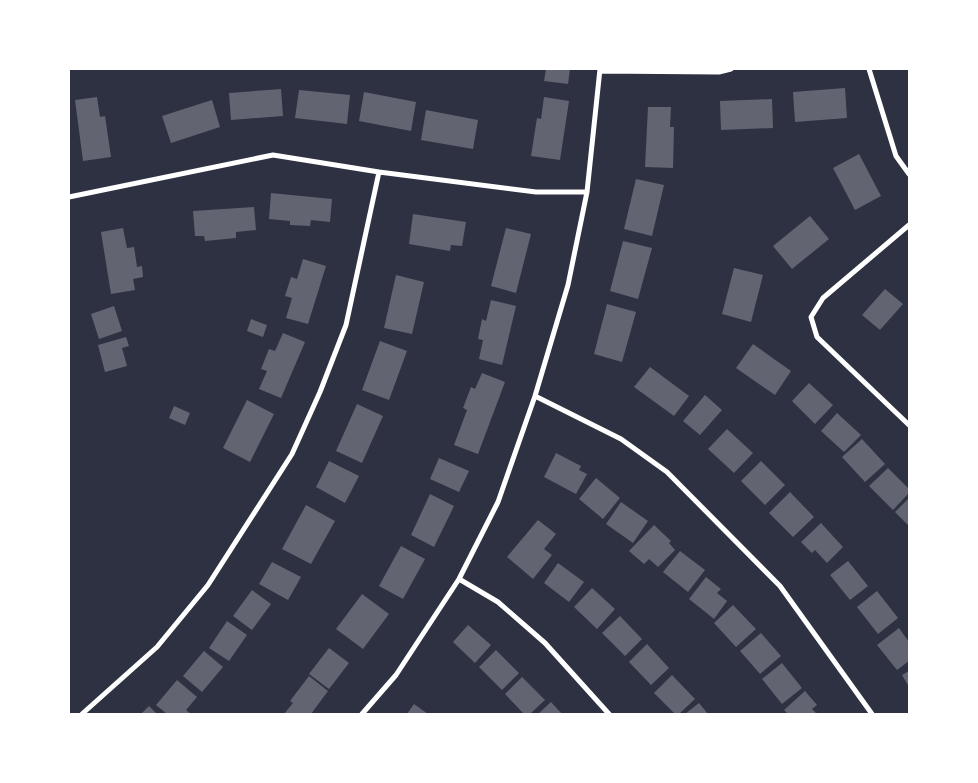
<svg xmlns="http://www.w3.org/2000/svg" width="978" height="783" font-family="Figtree,sans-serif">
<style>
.building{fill:#626471}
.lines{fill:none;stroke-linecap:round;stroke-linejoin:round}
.minor{stroke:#fff;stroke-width:5}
</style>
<rect width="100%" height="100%" fill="#2d3142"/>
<path class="building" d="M546 69H570L568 84 544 81Z
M845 88 847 118 795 122 793 92Z
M281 89 283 116 231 120 229 93Z
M299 90 350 95 347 124 295 118Z
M364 92 416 102 411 131 359 121Z
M97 97 100 117 105 116 111 157 83 161 75 100Z
M544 97 569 101 560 160 531 156 537 118 541 119Z
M772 99 773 128 721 130 720 101Z
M212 100 220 127 171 143 162 116Z
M648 107H671L670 127H674L673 168 645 167Z
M426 110 478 120 473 149 421 140Z
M859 154 881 196 855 210 833 168Z
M636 179 664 185 652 236 624 229Z
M271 193 332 199 330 222 311 220 310 226 290 225V221L269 219Z
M254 207 256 230 236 232V238L205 241 204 236H195L193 211Z
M413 214 466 222 462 246 451 245 450 251 409 244Z
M810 216 829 239 792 269 773 246Z
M123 228 127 248 134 247 137 267 142 266 143 277 133 279 135 290 111 294 101 232Z
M506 228 531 234 516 293 491 286Z
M623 241 652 248 638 299 610 291Z
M303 259 326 266 308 324 286 318 292 298 285 296 291 277 297 279Z
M734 268 763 275 751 322 722 314Z
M396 275 424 282 412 334 384 328Z
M885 289 903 304 880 330 862 315Z
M491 300 516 306 502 365 479 359 483 340 478 339 482 319 486 321Z
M607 304 636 312 622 362 594 354Z
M114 306 122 331 99 339 91 314Z
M251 319 267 325 263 337 247 331Z
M283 333 305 342 281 398 259 389 267 371 261 369 269 349 275 351Z
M126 337 129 346 122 348 127 366 105 372 98 345Z
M380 341 407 351 389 400 362 390Z
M753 344 791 371 775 395 736 368Z
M650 367 689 396 674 416 634 387Z
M482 373 505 382 478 454 454 445 467 410 463 408 471 387 475 389Z
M809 383 833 405 815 424 792 401Z
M705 395 722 410 700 435 683 421Z
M247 400 274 414 250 462 223 448Z
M357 404 383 416 362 463 336 451Z
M174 406 190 413 185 425 169 418Z
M837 413 861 435 844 452 821 431Z
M727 429 753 453 734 473 708 449Z
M862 439 885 464 865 482 842 457Z
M556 453 581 466 579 470 587 474 576 494 544 477Z
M439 458 469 471 459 492 430 479Z
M329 461 359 476 345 503 316 487Z
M761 461 785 485 765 505 741 481Z
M888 468 909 489V493L893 510 869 486Z
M596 478 620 498 603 519 579 499Z
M790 492 814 517 793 537 769 513Z
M430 494 454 506 434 547 411 535Z
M909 498V526L895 512Z
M621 502 648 521 633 543 606 524Z
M306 505 335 521 311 564 282 549Z
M538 520 556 534 544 549 552 555 533 579 507 557Z
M821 523 843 547 827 563 815 550 812 553 801 542Z
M654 525 671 541 669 543 675 550 658 567 649 559 644 564 629 551Z
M401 546 425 559 403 599 379 586Z
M680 551 705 570 688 592 663 572Z
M848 561 868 586 850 600 830 575Z
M272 562 301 577 288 600 259 584Z
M558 563 584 582 569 602 544 583Z
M706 577 721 589 717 593 727 601 714 619 689 599Z
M592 588 615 609 597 629 574 607Z
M252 590 271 604 252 630 233 616Z
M877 591 898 618 878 634 857 607Z
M362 594 389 614 363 649 336 629Z
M733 605 756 629 736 647 714 623Z
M620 616 642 639 625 656 602 633Z
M227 621 247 635 229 661 209 648Z
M468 625 491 645 475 663 453 642Z
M899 628 909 642V661L897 670 877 645Z
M761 633 781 656 760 674 740 651Z
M647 644 669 668 651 685 629 662Z
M329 648 349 663 329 689 309 674Z
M496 650 519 673 502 690 479 667Z
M204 651 223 667 202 692 183 676Z
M782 663 802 688 782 704 762 679Z
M909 671V687L902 675Z
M672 675 695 699 679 714H675L654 693Z
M309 676 328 691 311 714H284L293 703 290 701Z
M522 677 545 700 530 714H524L505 694Z
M177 680 197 697 186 710 191 714H167L156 705Z
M805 691 817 705 812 709 817 714H788L784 710Z
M551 702 562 714H538Z
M699 703 708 714H685Z
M414 704 428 714H407Z
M149 706 157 714H141Z"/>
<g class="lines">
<path class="minor" d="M869 69 896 156 909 174
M600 71 719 72 731 69
M69 197 273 155 379 172 536 192H587
M909 225 823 298 811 317 817 337 909 425
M535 396 621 439 667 472 780 586 872 714
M459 579 498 602 545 643 609 714
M82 714 157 647 208 585 292 454 320 392 346 325 379 172
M362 714 396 675 459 579 498 502 535 396 568 285 587 192 600 69"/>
</g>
<rect width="978" height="783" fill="none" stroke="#ffffff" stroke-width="140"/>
</svg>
